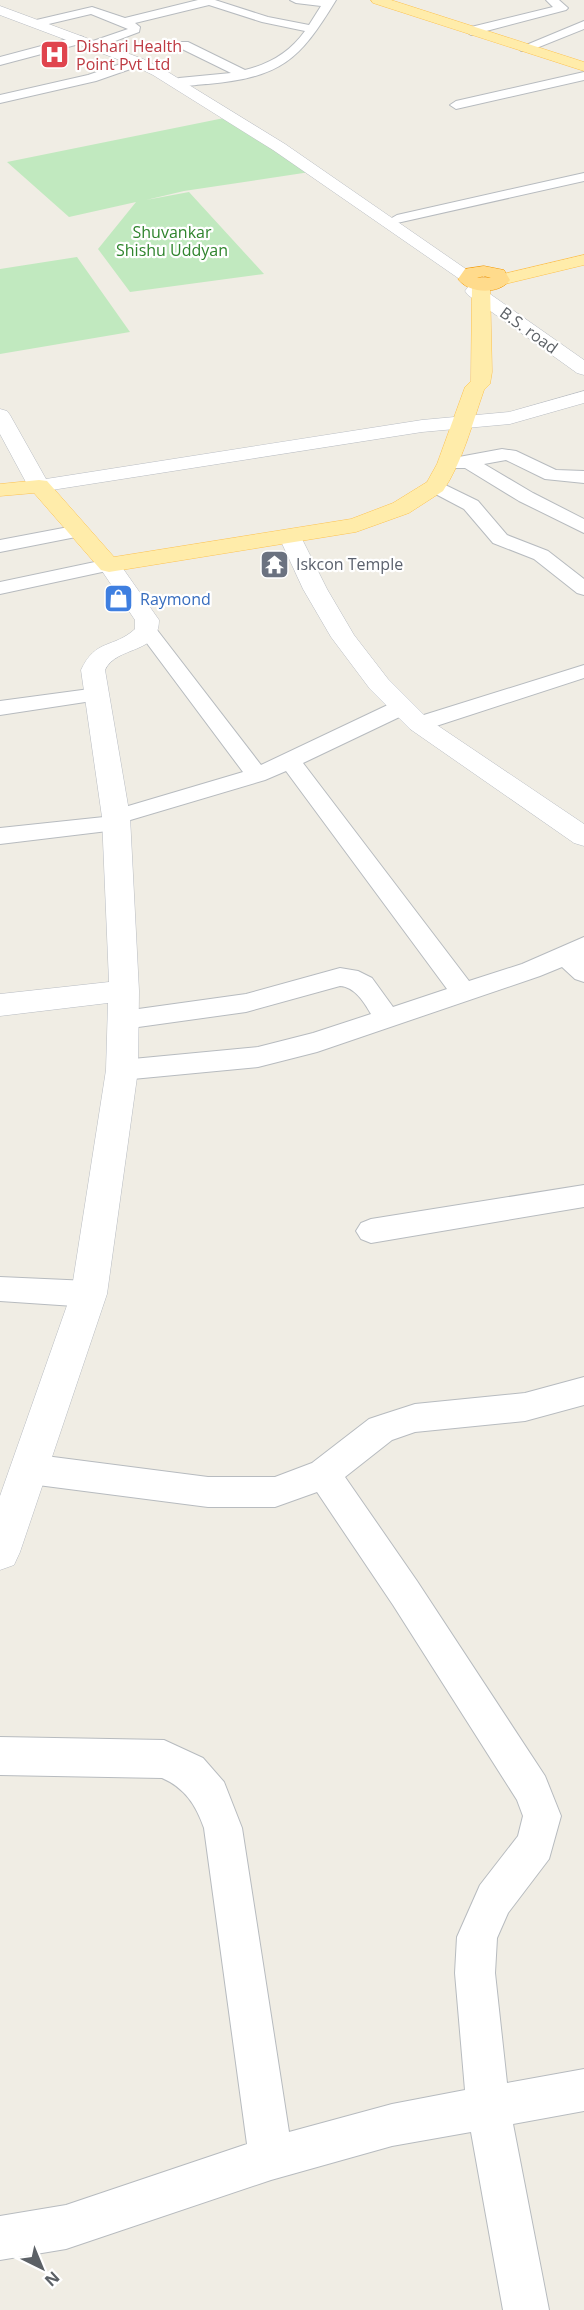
<svg xmlns="http://www.w3.org/2000/svg" width="584" height="2310" font-family="'Open Sans',sans-serif">
<style>
.green{fill:#c1e9bf}
.lines{fill:none;stroke-linecap:round;stroke-linejoin:round}
.street-casing{stroke:#b7bbbf;stroke-width:2}
.secondary-casing{stroke:#b8bcc2;stroke-width:1}
.primary-casing{stroke:#fdc250;stroke-width:1}
.highway-casing{stroke:#f49900;stroke-width:1}
.street{fill:#fff;fill-rule:evenodd}
.secondary{fill:#fff;fill-rule:evenodd}
.primary{fill:#ffecaa;fill-rule:evenodd}
.highway{fill:#ffdb8c;fill-rule:evenodd}
.labels{text-anchor:middle;dominant-baseline:central;stroke-width:4.5;stroke-linejoin:round;paint-order:stroke}
.far-health-label{font-size:16px;fill:#be3a42;stroke:#fff;text-anchor:start}
.far-park-label{font-size:16px;fill:#2f842d;stroke:#fff}
.far-street-label{font-size:16px;fill:#5c6166;stroke:#fff}
.far-worship-label{font-size:16px;fill:#5b616d;stroke:#fff;text-anchor:start}
.far-shop-label{font-size:16px;fill:#366cbe;stroke:#fff;text-anchor:start}
</style>
<rect width="100%" height="100%" fill="#f0ede4"/>
<path class="green" d="M234 116 310 172 184 191 146 200 189 192 264 274 130 292 98 249 136 202 69 217 7 162Z
M77 257 130 332 0 354V269Z"/>
<g class="lines">
<defs>
<path id="street" d="M198 0H215L268 17 309 25 321 6 296 3 290 0H336C299 61 281 77 208 84 198 84 180 89 173 82L179 78 231 73 180 48V42H188L245 70C270 64 290 52 305 31L262 22 209 5 135 23 140 27 139 32 94 49 88 45 90 42 128 29 91 14 36 27 30 23 32 21 92 7 125 18Z
M546 0H559L568 8 566 10 471 35 465 31 467 28 553 7Z
M584 21V29L529 51H521L519 48Z
M79 36 83 37V43L0 65V57Z
M138 58 144 62 142 65 96 81 0 103V95L88 75Z
M584 72V80L456 109 450 105 456 101Z
M584 173V181L397 223 390 219 397 215Z
M502 449 516 451 556 470 584 471V483L545 479 506 460 484 464 533 493 584 519V533L519 501 465 468H442L439 464 442 460 448 459Z
M435 480 478 501 507 535 548 551 584 579V595L577 593 534 559 493 543 464 509 428 490 426 486 428 482Z
M79 525 86 527 89 531 86 535 0 552V540Z
M109 559 116 561 119 565 116 569 0 594V582Z
M147 624 154 626 261 765 394 702 402 700 410 702 413 707 410 712 303 763 469 981 522 964 584 937V982L575 979 562 967 540 976 317 1052 258 1067 122 1080 112 1077 108 1070 112 1063 122 1060 258 1047 313 1033 371 1014C364 1002 355 987 340 986L246 1012 124 1029 115 1027 111 1020 115 1013 124 1011 246 994 340 968 358 971 372 978 393 1007 447 989 286 771 265 780 127 821 124 828 116 830 0 844V828L104 817 108 812 243 772 137 630 140 626Z
M584 665V678L427 729 419 731 411 729 408 724 411 719Z
M97 688 105 689 108 694 105 699 0 715V701Z
M584 1185V1207L371 1243 361 1239 356 1231 361 1223 371 1219Z
M0 1277 89 1281 100 1285 104 1294 100 1303 89 1307 0 1301Z
M584 1377V1405L525 1421 415 1432 392 1440 345 1477 417 1581 545 1776 561 1816 549 1859 508 1913 497 1938 495 1973 507 2083 584 2069V2111L513 2124 549 2310H503L471 2132 392 2146 271 2180 66 2249 0 2260V2216L66 2205 247 2144 204 1828C196 1805 185 1788 162 1778L0 1775V1737L164 1740 203 1758 224 1782 242 1828 289 2132 392 2104 465 2090 455 1973 457 1937 480 1885 518 1836 523 1816 517 1800 393 1605 317 1492 275 1507H208L30 1484 18 1479 13 1469 18 1459 30 1454 208 1477H275L312 1463 369 1419 381 1415 415 1404 525 1393Z"/>
<path id="secondary" d="M0 6 143 59 163 69 285 144 476 276 473 280H461L273 150 153 75 133 65 0 15Z
M474 286 480 287 584 360V375L577 373 468 295 465 291 468 287Z
M584 391V403L510 424 422 432 39 492 31 491 28 486 0 434V409L7 411 10 415 46 479 422 420 509 412Z
M290 530 298 532 301 537 327 589 354 635 388 679 428 719 584 824V846L574 843 410 729 370 689 331 637 303 589 279 537 282 532Z
M109 558 117 560 159 620C159 655 117 645 105 670L130 817 139 991 138 1070 107 1294 20 1552 14 1565 0 1570V1496L71 1294 106 1070 108 1003 0 1016V994L109 982 102 817 81 670C96 638 113 649 135 629V620L98 565 101 560Z"/>
<path id="primary" d="M371 0H391L584 62V71L373 3Z
M584 255V265L501 285 495 284 492 280 495 276Z
M481 280 487 281 490 285 492 372 490 384 484 390C472 424 463 461 443 491L409 513 356 532 109 572 101 570 34 493 0 496V484L39 480 47 481 114 557 351 519 393 503 427 482 437 464 465 387 471 381 472 285 475 281Z"/>
<path id="highway" d="M484 266 504 270 510 280C499 295 469 294 458 279L465 269ZM484 276 491 278H477Z"/>
</defs>
<use href="#street" class="street-casing"/>
<use href="#secondary" class="secondary-casing"/>
<use href="#primary" class="primary-casing"/>
<use href="#highway" class="highway-casing"/>
<use href="#street" class="street"/>
<use href="#secondary" class="secondary"/>
<use href="#primary" class="primary"/>
<use href="#highway" class="highway"/>
</g>
<defs>
<symbol id="hospital-square" viewBox="-11 -11 22 22"><rect x="-9" y="-9" width="18" height="18" rx="4" fill="#e0444e" stroke="#fff"/><path d="M-5-5h3v3.5h4V-5h3V5h-3V1.5h-4V5h-3Z" fill="#fff"/></symbol>
<symbol id="temple-square" viewBox="-11 -11 22 22"><rect x="-9" y="-9" width="18" height="18" rx="4" fill="#6b7280" stroke="#fff"/><path d="M0-6L5-2H3V0L6.5 2.5H4V6H1.5V3h-3V6H-4V2.5H-6.5L-3 0V-2H-5Z" fill="#fff"/></symbol>
<symbol id="shop-square" viewBox="-11 -11 22 22"><rect x="-9" y="-9" width="18" height="18" rx="4" fill="#3f7fe0" stroke="#fff"/><path d="M-5-2.5h2.3a2.7 3.5 0 0 1 5.4 0H5L5.5 6h-11ZM-1.5-2.5h3a1.5 2.3 0 0 0-3 0Z" fill="#fff"/></symbol>
</defs>
<g fill-rule="evenodd">
<use href="#hospital-square" x="38" y="38" width="33" height="33"/>
<use href="#temple-square" x="258" y="548" width="33" height="33"/>
<use href="#shop-square" x="102" y="582" width="33" height="33"/>
</g>
<g class="labels">
<g class="far-health-label">
<text x="76" y="46">Dishari Health<tspan x="76" dy="18">Point Pvt Ltd</tspan></text>
</g>
<g class="far-park-label">
<text x="172" y="232">Shuvankar<tspan x="172" dy="18">Shishu Uddyan</tspan></text>
</g>
<g class="far-street-label">
<text transform="translate(529 330) rotate(36)">B.S. road</text>
</g>
<g class="far-worship-label">
<text x="296" y="564">Iskcon Temple</text>
</g>
<g class="far-shop-label">
<text x="140" y="599">Raymond</text>
</g>
</g>
<g transform="translate(42 2268) rotate(137)" stroke="#ffffff" stroke-width="4.5" paint-order="stroke">
<path d="M0-4.5L10 22L0 15L-10 22Z" fill="#5c6166"/>
<text y="-9" font-size="16" font-weight="bold" text-anchor="middle" fill="#5c6166">N</text>
</g>
</svg>
